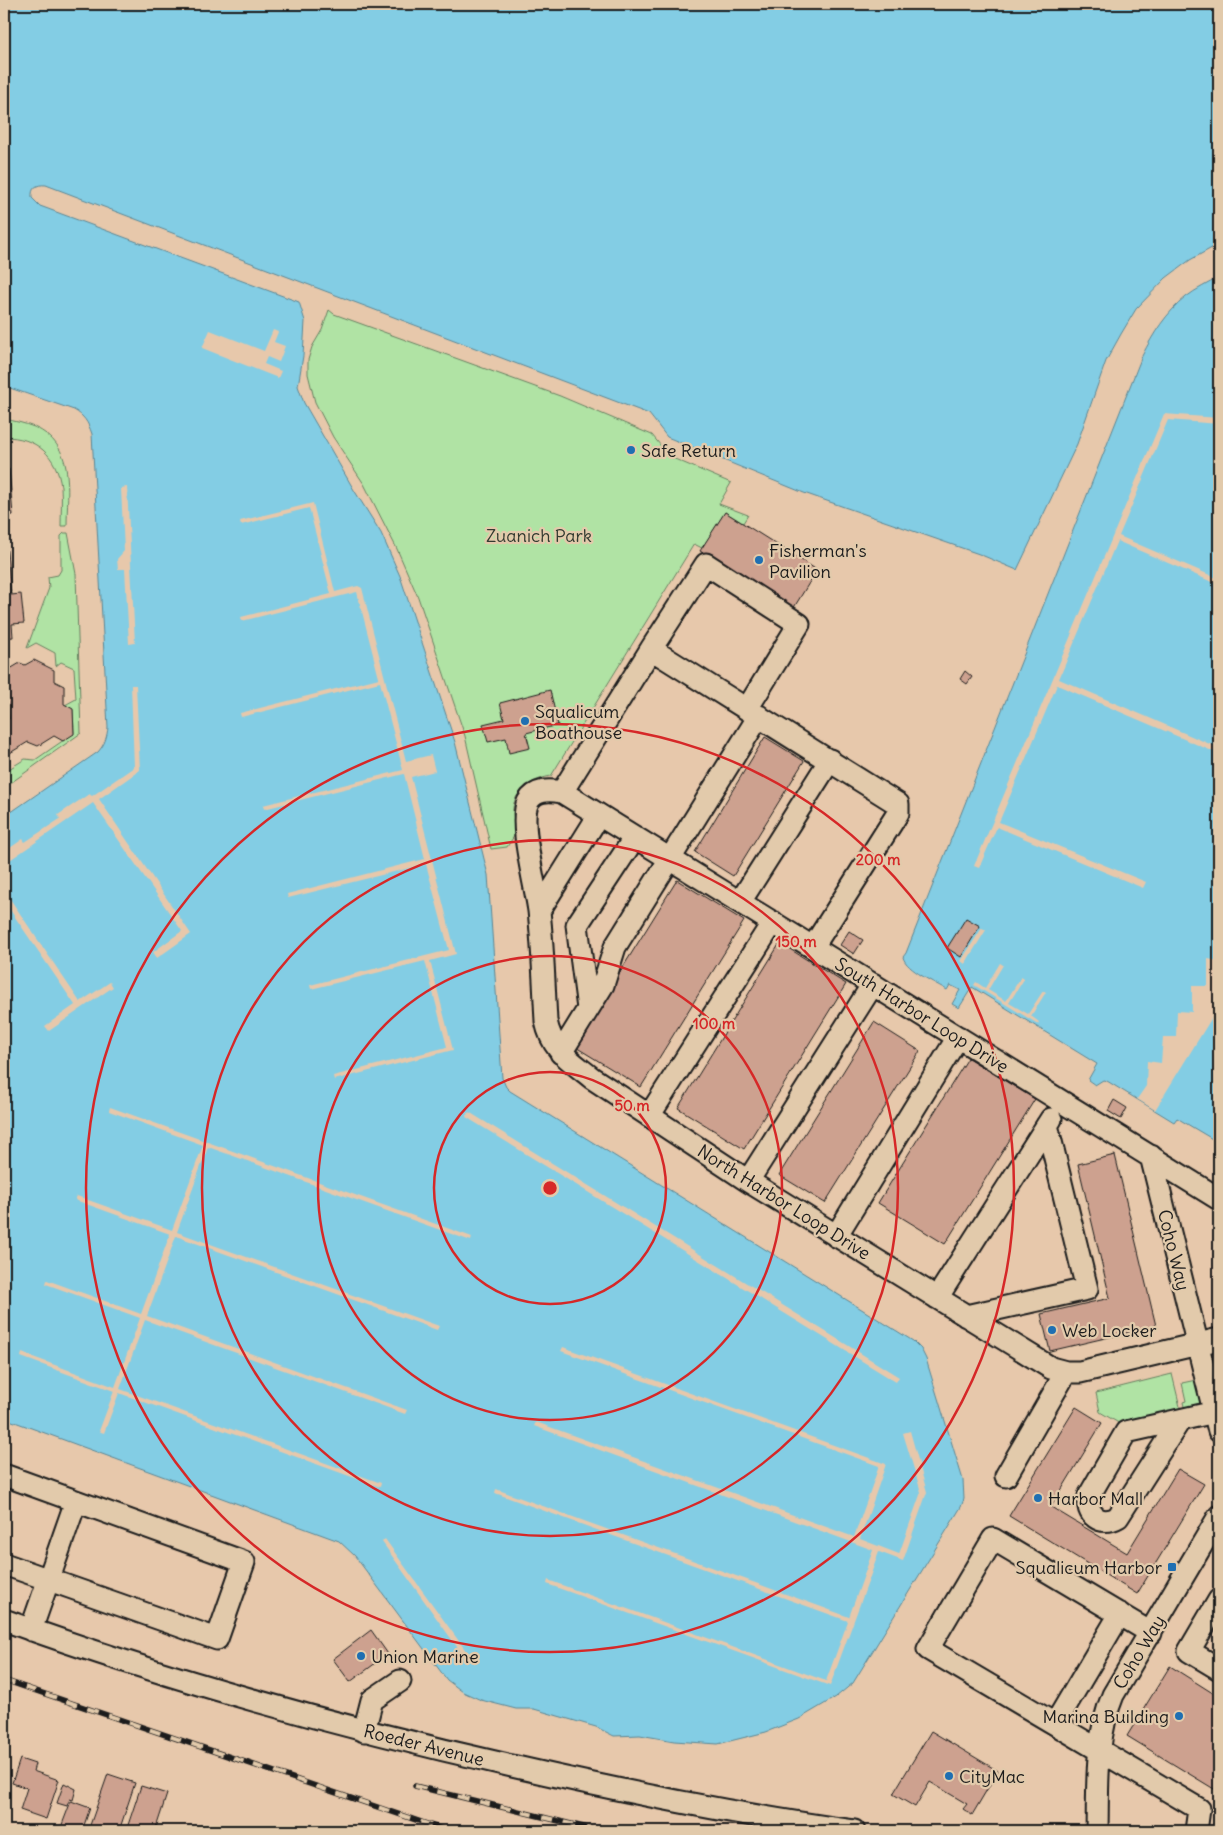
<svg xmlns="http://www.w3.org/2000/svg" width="1223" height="1835" font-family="Delius,sans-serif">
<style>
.green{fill:#b0e3a4;stroke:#668060}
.water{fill:#83cde4;stroke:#5a8694}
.pier{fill:#e7c8ab}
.building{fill:#cda18f;stroke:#1c1c1c}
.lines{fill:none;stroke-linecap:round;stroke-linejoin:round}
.minor-casing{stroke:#1c1c1c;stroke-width:25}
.minor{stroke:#e2caab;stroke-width:21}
.rail-casing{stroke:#1c1c1c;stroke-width:5.5}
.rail{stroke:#e2caab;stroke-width:4;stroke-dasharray:11;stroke-linecap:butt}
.ring{fill:none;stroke:#d62828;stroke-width:2.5}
.poi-dot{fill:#1f6fb2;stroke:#e2caab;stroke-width:2}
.labels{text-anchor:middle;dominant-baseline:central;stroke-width:4.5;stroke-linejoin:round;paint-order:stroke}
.poi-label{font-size:18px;fill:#1c1c1c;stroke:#e2caab;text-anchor:start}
.park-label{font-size:18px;fill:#323a30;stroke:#e2caab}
.street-label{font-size:18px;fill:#1c1c1c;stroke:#e2caab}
.centre{fill:#d62828;stroke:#e2caab;stroke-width:2.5}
.ring-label{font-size:15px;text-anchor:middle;font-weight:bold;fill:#d62828;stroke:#e2caab;stroke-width:4.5;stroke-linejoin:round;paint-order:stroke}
</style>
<rect width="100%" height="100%" fill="#e7c8ab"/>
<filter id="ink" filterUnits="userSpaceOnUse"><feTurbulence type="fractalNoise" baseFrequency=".02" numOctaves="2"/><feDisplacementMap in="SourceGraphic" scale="10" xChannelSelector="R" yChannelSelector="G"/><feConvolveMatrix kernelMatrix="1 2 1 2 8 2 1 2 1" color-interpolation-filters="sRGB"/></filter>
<g filter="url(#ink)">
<path class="green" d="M329 310 334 314 560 396 652 435 670 457 731 483 719 504 748 515 743 523 725 512 702 548 694 544 551 776C523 781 503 801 518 830L507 847 491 849 465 736 418 597 397 549 364 484 333 437 315 402 308 374V360L312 347 322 330Z
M4 419C14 421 24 423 34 427 76 445 67 489 67 526H61C61 514 62 500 61 487 57 455 36 437 4 437Z
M64 533H68L76 574 81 733 12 782 5 783 4 772 25 759 35 760 74 733 73 710 65 705 76 699 74 668 61 662 56 666 55 653 36 643 27 648 49 588 48 577 58 575 61 570V536Z
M1172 1374 1181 1411 1122 1425 1100 1412 1096 1393Z
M1196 1380 1202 1406 1185 1411 1183 1402 1186 1401 1182 1383Z"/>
<path class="water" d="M4 4H1219V244L1190 260 1166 278 1136 309 1121 334 1106 361 1077 444 1017 570 979 554 804 493 667 437 649 414 46 185C36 184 31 188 32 198L40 206 299 302 305 321 303 356 298 386 304 403 354 490 381 533 400 576 455 742 488 875 502 1078 506 1087 510 1091 913 1341 921 1349 926 1359 963 1480 964 1499 961 1507 853 1683 836 1697 799 1719 766 1732 718 1744 674 1741 640 1735 614 1736 596 1727 534 1709H516L481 1700 463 1692 447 1680 355 1556 339 1541 4 1418V817L98 752C105 744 107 737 108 727L92 434C88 422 84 416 74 410L4 386Z
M1219 277V1143L1177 1118 1174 1122 1107 1081 1103 1080 1095 1085 1088 1080 1097 1064 972 987 959 1008 952 1004 960 990 950 985 947 990C936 983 906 970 903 957L906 953 1142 356C1153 334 1166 313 1186 297 1196 289 1208 284 1219 277Z"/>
<path class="pier" d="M210 330 264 351 273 330 278 332 274 342 285 346 279 362 267 357 264 364 281 371 278 378 202 348Z
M1164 414 1219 418V424L1168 420 1119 536 1219 579V585L1117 541 1059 679 1219 748V754L1057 685 999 822 1146 882 1143 888 997 827 979 868 974 866Z
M127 487 135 643 129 644 125 569H118L117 559 124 551 121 488Z
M313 503 335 592 358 586 362 588 406 761 431 755 435 771 411 777 456 954 430 961 453 1050 334 1080 333 1076 447 1047 425 961 311 989 310 985 449 950 426 864 288 898 287 894 425 859 404 774 264 809 263 805 403 770 380 682 241 717 240 713 379 678 357 592 242 621 241 617 331 594 309 508 241 525 240 521Z
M131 685H136L140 770 99 799 191 934 157 958 153 952 182 931 93 803 4 864V852L23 839 25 842 60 819 58 815 89 794 92 796 134 767Z
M4 890 80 1002 110 982 113 987 49 1031 45 1026 75 1005 4 901Z
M982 928 986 930 965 964 961 961Z
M1208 959 1219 961V1006L1155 1110 1137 1099 1146 1086 1147 1061 1161 1063 1163 1037H1176L1177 1011 1192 1012V986H1208Z
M1000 963 1003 965 988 990 1006 1001 1021 977 1024 979 1009 1003 1028 1014 1043 991 1046 992 1031 1016 1039 1022 1038 1024 974 985 976 982 985 988Z
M110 1107 472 1237 471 1241 208 1147 177 1232 439 1326 437 1330 176 1236 147 1316 407 1410 405 1414 145 1320 120 1389 381 1483 380 1487 119 1393 104 1433 101 1432 99 1431 114 1391 21 1357 22 1353 115 1387 140 1318 46 1284 47 1280 141 1314 170 1234 75 1200 77 1196 172 1230 203 1145 109 1111Z
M469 1112 899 1377 896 1382 466 1117Z
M563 1347 886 1464 860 1539 899 1554 921 1492 903 1433 910 1431 927 1492 903 1561 879 1552 830 1686 547 1584 548 1580 826 1681 848 1621 495 1493 496 1489 849 1617 873 1550 534 1426 536 1422 854 1537 879 1466 561 1351Z
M385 1539 469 1655 465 1658 382 1542Z"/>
<path class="building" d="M9 469 13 515 4 516V470Z
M725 512 817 570 793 609 700 551Z
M4 520 11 595 21 594 24 623 12 624 13 637 4 638Z
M34 660 54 670V681L64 686V704L73 709 74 734 63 741 54 736 38 746 28 742 5 756 4 754V722L9 719 5 672 20 663 25 665Z
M965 671 972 677 967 684 960 679Z
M550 690 558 725 526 733 530 748 509 753 506 738 488 742 483 724 504 719 500 703Z
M765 737 804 761 733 876 695 852Z
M677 880 744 921 641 1087 574 1046Z
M966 918 980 926 961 957 947 948Z
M849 931 863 940 854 954 840 945Z
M780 943 846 984 744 1149 678 1108Z
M874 1022 920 1051 825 1203 779 1175Z
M968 1058 1035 1099 945 1244 878 1203Z
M1114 1100 1127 1108 1121 1119 1108 1111Z
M1115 1155 1156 1326 1050 1351 1041 1314 1110 1298 1078 1164Z
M1076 1407 1102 1423 1051 1507 1127 1553 1178 1469 1204 1484 1137 1594 1009 1516Z
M371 1630 388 1654 350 1682 333 1659Z
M1170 1666 1219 1697V1792L1127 1736Z
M931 1731 998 1771 972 1815 963 1809 967 1804 930 1782 915 1807 893 1794Z
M20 1759 35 1764 33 1771 59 1780 46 1819 20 1810 27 1788 12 1783Z
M108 1774 135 1783 119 1831H88Z
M4 1776 8 1777 4 1789Z
M64 1783 76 1789 73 1800 70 1799 67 1806 57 1803Z
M141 1786 167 1794 155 1831H126Z
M71 1801 90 1808 82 1831 60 1830Z
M244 1827 256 1831H242Z"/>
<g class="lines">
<defs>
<path id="minor" d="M651 649 706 564 799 624 747 709
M562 792 651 649 898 804V813L813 947
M740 902 830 760
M539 911 599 815
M588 1009 577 925 635 837
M561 1053 603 985 615 947 759 716
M649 1116 773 922
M1151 1156 1219 1431
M748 1181 873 984
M1219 1199 562 792C549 790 535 789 528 802 518 822 536 887 539 911 543 947 544 985 546 1021 552 1051 570 1060 592 1078L748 1181 1051 1368 1066 1372H1080L1219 1339
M836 1236 958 1037
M937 1298 1051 1119
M966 1316 1087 1289 1047 1125
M1180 1420 1118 1517C1101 1527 1085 1515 1089 1496L1126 1432 1215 1412
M4 1475 244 1562 217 1639 4 1564
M1006 1476 1066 1372
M1219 1600 1189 1651 1219 1669
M4 1620C170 1680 340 1727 512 1766 625 1792 739 1815 854 1831
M31 1630 76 1501
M1151 1633 993 1539 928 1649 1199 1809 1196 1831
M1055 1724 1120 1614
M364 1731 372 1700 400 1681
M1097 1831C1098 1785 1095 1738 1113 1695L1219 1516"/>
</defs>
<use href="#minor" class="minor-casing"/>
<use href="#minor" class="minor"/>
<defs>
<path id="rail" d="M4 1680 448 1831
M415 1786 600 1831"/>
</defs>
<use href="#rail" class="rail-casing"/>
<use href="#rail" class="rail"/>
</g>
</g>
<g class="ring">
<circle cx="550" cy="1188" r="116"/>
<circle cx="550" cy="1188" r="232"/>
<circle cx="550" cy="1188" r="348"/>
<circle cx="550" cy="1188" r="464"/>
</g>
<g class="poi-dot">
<circle cx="631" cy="450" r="5"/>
<circle cx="759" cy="560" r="5"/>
<circle cx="525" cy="721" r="5"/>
<circle cx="1052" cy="1330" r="5"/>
<circle cx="1038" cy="1498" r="5"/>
<rect x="1167" y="1562" width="10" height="10" rx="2.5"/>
<circle cx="361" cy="1656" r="5"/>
<circle cx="1179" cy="1716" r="5"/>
<circle cx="949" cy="1776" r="5"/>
</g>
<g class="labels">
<g class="poi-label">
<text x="641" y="450">Safe Return</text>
<text x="769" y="550">Fisherman's<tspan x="769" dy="21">Pavilion</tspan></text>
<text x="535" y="711">Squalicum<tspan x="535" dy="21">Boathouse</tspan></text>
<text x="1062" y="1330">Web Locker</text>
<text x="1048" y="1498">Harbor Mall</text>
<text x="1162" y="1567" text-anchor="end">Squalicum Harbor</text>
<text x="371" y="1656">Union Marine</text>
<text x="1169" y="1716" text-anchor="end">Marina Building</text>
<text x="959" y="1776">CityMac</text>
</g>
<g class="park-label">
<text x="539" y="535">Zuanich Park</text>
</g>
<g class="street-label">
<text transform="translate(922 1015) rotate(32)">South Harbor Loop Drive</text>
<text transform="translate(784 1202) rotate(32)">North Harbor Loop Drive</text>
<text transform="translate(1174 1250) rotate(76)">Coho Way</text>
<text transform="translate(1139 1652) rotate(-59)">Coho Way</text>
<text transform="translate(424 1745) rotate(14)">Roeder Avenue</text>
</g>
</g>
<circle cx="550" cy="1188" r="8" class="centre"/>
<g class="ring-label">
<text x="878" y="865">200 m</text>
<text x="796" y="947">150 m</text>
<text x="714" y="1029">100 m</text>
<text x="632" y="1111">50 m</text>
</g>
<rect width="1223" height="1835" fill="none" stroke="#e2caab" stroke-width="20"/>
<rect x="10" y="10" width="1203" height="1815" fill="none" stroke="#1c1c1c" stroke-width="2" filter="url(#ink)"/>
</svg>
